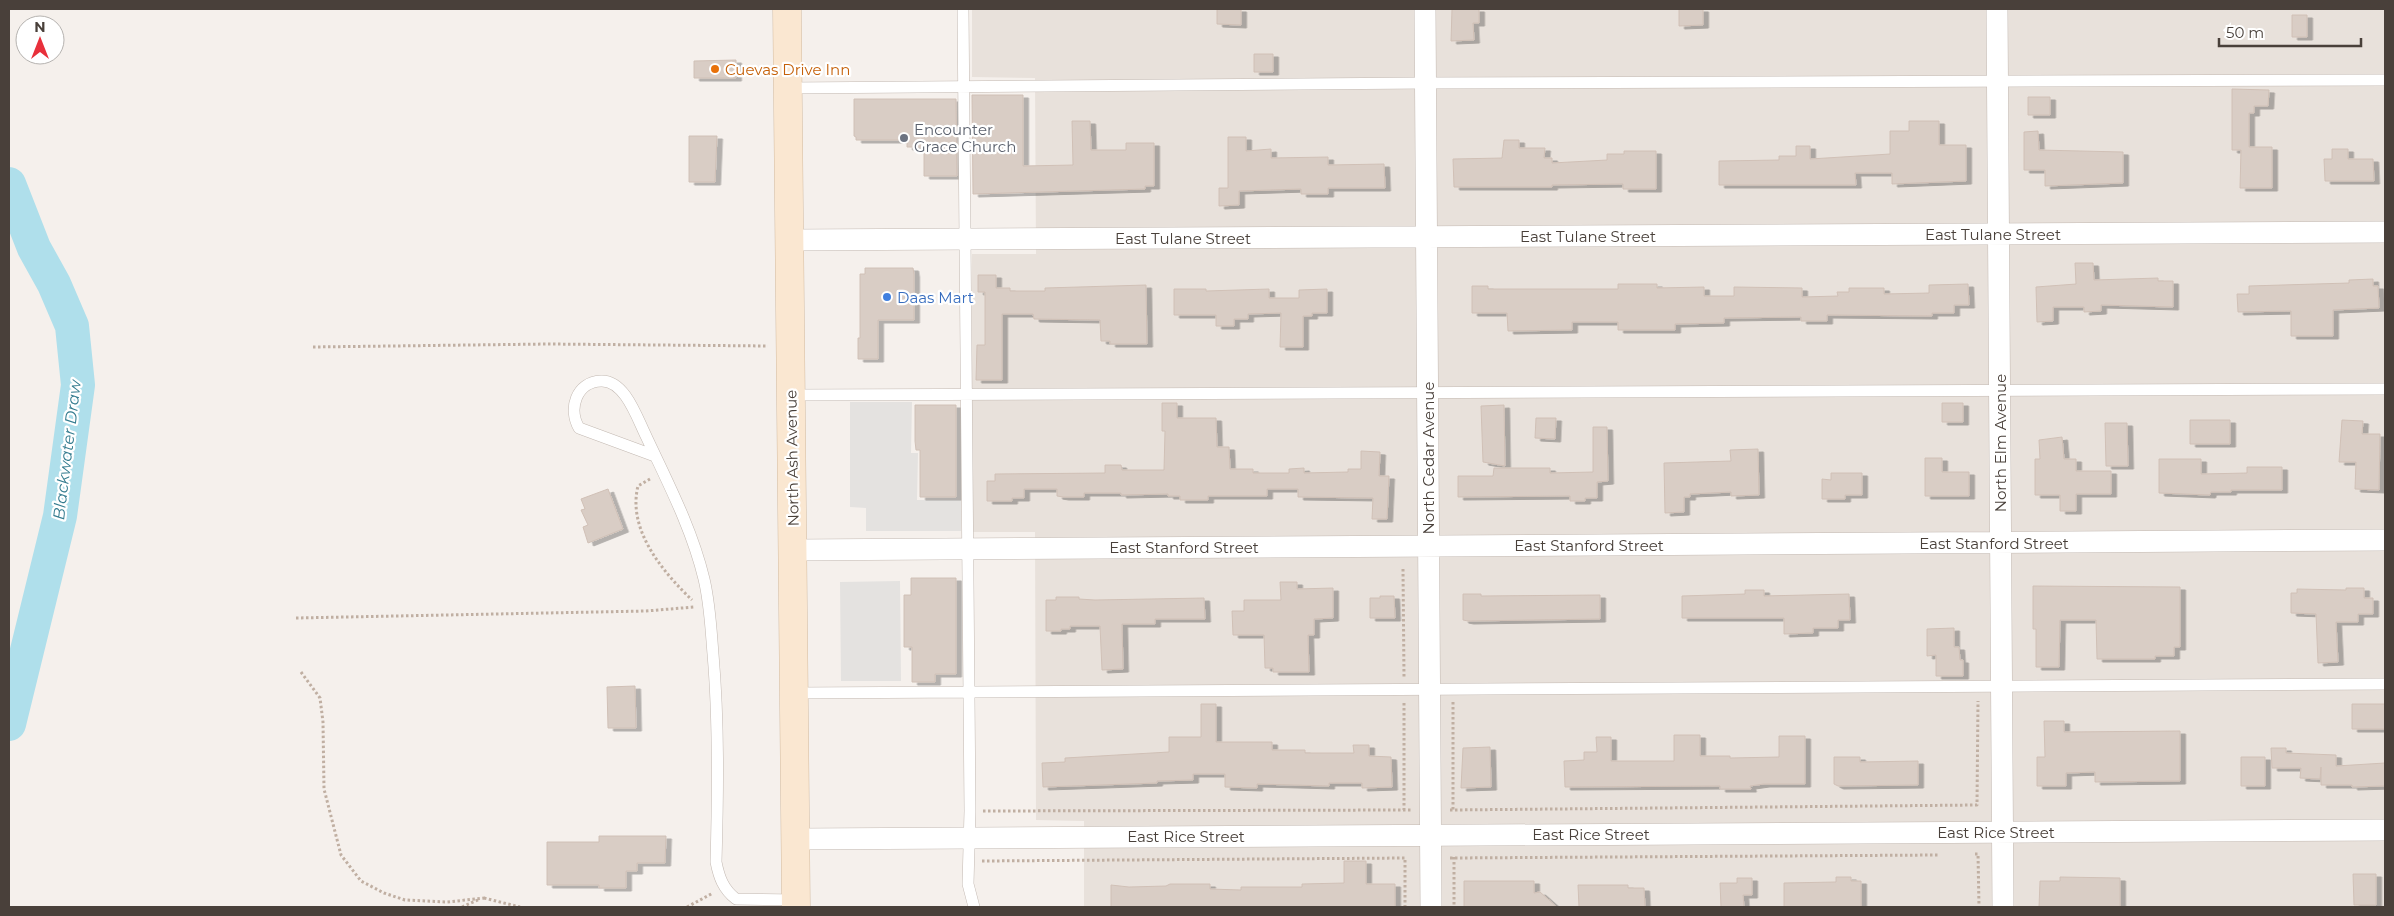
<svg xmlns="http://www.w3.org/2000/svg" width="2394" height="916" font-family="Montserrat,sans-serif">
<style>
.residential{fill:#e8e1db}
.parking{fill:#e4e2e0}
.lines{fill:none;stroke-linecap:round;stroke-linejoin:round}
.river{stroke:#afdfeb;stroke-width:34}
.building{fill:#d9cdc5;stroke:#d0c0b6;filter:url(#shadow)}
.lane-casing{stroke:#c3b9b2;stroke-width:12}
.street-casing{stroke:#c3b9b2;stroke-width:22}
.secondary-casing{stroke:#d3bca2;stroke-width:29}
.path{stroke:#c0afa2;stroke-width:3;stroke-dasharray:2.5 2.5;stroke-linecap:butt}
.lane{stroke:#fff;stroke-width:11}
.street{stroke:#fff;stroke-width:21}
.secondary{stroke:#fae7d1;stroke-width:28}
.food-dot{fill:#e8710a;stroke:#fff;stroke-width:2}
.worship-dot{fill:#6b7280;stroke:#fff;stroke-width:2}
.shop-dot{fill:#3f7fe0;stroke:#fff;stroke-width:2}
.labels{text-anchor:middle;dominant-baseline:central;stroke-width:4.5;stroke-linejoin:round;paint-order:stroke}
.food-label{font-size:15px;fill:#c56008;stroke:#fff;text-anchor:start}
.worship-label{font-size:15px;fill:#5b616d;stroke:#fff;text-anchor:start}
.street-label{font-size:15px;fill:#49403a;stroke:#fff}
.shop-label{font-size:15px;fill:#366cbe;stroke:#fff;text-anchor:start}
.water-label{font-size:16px;font-style:italic;fill:#337b8e;stroke:#fff}
</style>
<defs>
<filter id="shadow"><feDropShadow dx="5.5" dy="3" stdDeviation="0" flood-color="#0004"/></filter>
</defs>
<rect width="100%" height="100%" fill="#f5f0ec"/>
<path class="residential" d="M972 9H2385V907H1084V821L1036 820 1035 532H972V254H1036L1035 78 972 77Z"/>
<path class="parking" d="M850 402H912L911 453H918L917 500H961V531H866V508L850 507Z
M900 581 901 681H841L840 582Z"/>
<g class="lines">
<path class="river" d="M9 184 34 248 54 284 72 326 78 385 60 516 9 724"/>
</g>
<path class="building" d="M1217 9H1241V25L1217 24Z
M1452 9H1479V23H1473L1474 40 1451 41Z
M1679 9H1703V25L1679 26Z
M2292 15H2307V37H2292Z
M1254 54H1273V72H1254Z
M736 60V78H694V61Z
M2232 89 2269 90 2268 106H2254V113H2249V147H2272V188H2240L2241 150H2232Z
M972 95H1023V166L1073 165 1072 121H1090L1091 150H1126V143H1154V186H1145V189L973 194Z
M2028 97H2050V115H2028Z
M854 99H956L957 176H924V147H907V140H856V137L854 136Z
M1909 121H1939V145H1966V181L1892 184V173H1855L1856 185H1719V161L1779 160V156H1796V146H1810V159L1890 154V131H1909Z
M2038 131 2039 150 2123 152V183L2045 186V170H2024V132Z
M689 136H717L715 182H689Z
M1228 137H1246V151L1271 149V158L1328 157V165L1384 164 1385 188H1328V194H1301V189L1239 191V205L1219 206V188H1228Z
M1504 140H1519V148H1545L1544 158H1552V163L1607 160V154H1624V151H1656V189H1623V184L1552 185V187H1454L1453 159 1502 158Z
M2332 149H2348V159H2373L2374 181H2325L2324 159H2332Z
M2075 263H2093L2094 280 2158 278V281H2173V307L2101 305V311L2084 312V307H2053V321L2037 322 2036 287 2076 284Z
M865 268H913L914 274V320H878V359H858V338H860V274H865Z
M978 275H996V288H1010V291H1045V288L1146 285 1147 344H1110V341H1101L1100 320 1034 319 1033 314H1002V380H976L977 345H985V292H978Z
M2373 279V286H2378L2379 308 2333 310V336H2291V311L2238 312 2237 294H2249V286L2349 283V280Z
M1618 284H1657V288L1704 287V296H1734V287L1802 288V297L1838 296 1837 292H1849V288H1884V294L1929 293V285L1968 284 1969 305H1954V313H1932V316L1827 315V321H1801V317L1724 318V323L1675 324V330H1618V322H1572V330L1508 331 1507 313H1472V286H1488V289H1618Z
M1174 289H1206V291L1269 289V298H1299V290L1327 289V313H1312V316H1303V347H1280L1281 313 1248 314V319H1234V326H1216V315H1174Z
M1162 403H1177V418H1216L1217 447H1229L1230 469H1253V473H1289V469L1304 468V473L1348 472V469H1361V451L1380 452 1379 476H1389L1387 519H1372L1373 498 1298 497V489H1267V496H1208V500H1180V496H1168V494L1121 495V493H1084V497H1063L1057 496V489H1024V498H1012V501H987V481H995V474L1105 473V465H1121L1122 470H1164L1165 431H1162Z
M1942 403H1963V422H1942Z
M915 405H956V497H920V450H916L915 441Z
M1504 405 1505 466 1483 462 1481 406Z
M1536 418H1556L1555 439 1535 438Z
M2190 420H2230V444H2190Z
M2342 420 2363 421 2362 434H2380L2379 490 2355 489 2356 462H2339Z
M2105 423H2127L2128 466H2106Z
M1593 427H1607L1608 481 1597 482V498H1585V501H1570V496L1458 497V476H1493L1494 468H1550V473L1593 472Z
M2062 437 2064 459H2076V471H2111V494H2076V511H2060V495H2035V459H2040L2039 440Z
M1758 449 1759 495 1731 496V492L1690 494V497H1684V512L1665 513 1664 463 1731 461 1730 450Z
M1925 458H1942V472H1969V496H1925Z
M2159 459H2201V474L2247 473V467H2282V490H2231V492H2211L2210 495 2159 493Z
M1831 473H1862V495H1845V499H1822V479L1831 480Z
M608 489 623 529 588 543 583 527 588 525 581 510 585 509 581 499Z
M911 578H956V674H935V682H912V647H904V595H911Z
M1280 582H1297V589L1333 588V618L1314 619V635H1308L1309 672H1273V668H1265L1264 635H1233L1232 611H1244V600H1281Z
M2033 586 2180 587V647H2174V656H2155V659H2097L2096 620H2060L2059 667H2036V629H2033Z
M2346 588H2364V598H2373V614H2358V622H2336L2338 662 2318 663 2316 614 2291 613V593H2297V589L2346 590Z
M1745 590H1764V596L1849 594 1850 620H1838V628H1813V633L1784 634V618H1682V596L1745 594Z
M1463 594H1481V596L1600 595V619L1468 621 1463 620Z
M1380 596H1394L1395 618H1370V598H1380Z
M1056 597H1079V599L1095 600 1204 598 1205 619H1155V624H1122L1123 669 1102 670 1100 626H1070V629H1061V631H1046V600H1056Z
M1954 628V647H1959L1960 660H1963V676H1936V655L1927 656V629Z
M635 686 636 728H608L607 687Z
M1201 704H1216V742H1272V750H1305V753H1354L1353 745H1369V756L1391 757 1392 787 1362 788V783H1329V786L1257 784V788L1225 787V774H1193V780L1157 781V783L1043 787 1042 763 1065 762V758L1169 752V737H1201Z
M2352 704H2385V729H2352Z
M2044 721H2064V732L2180 731V781L2095 782V772L2066 773V786H2037V757H2045Z
M1674 735H1700V756H1730V758L1779 757V736H1805V784H1764L1750 786 1751 789H1720V786L1565 787 1564 761 1584 760V752H1597L1596 737H1611V761H1674Z
M1490 747 1491 787 1461 788 1463 748Z
M2271 748H2286V753L2336 755V766L2385 763V786L2352 787V785H2321V767L2320 779 2300 778 2301 768H2272Z
M1834 757H1860V762L1918 761V785L1838 786 1834 784Z
M2241 757H2265V786H2241Z
M599 836H666L665 863H637V871H626V888H599V885H547V842H599Z
M1344 861H1366V884H1395V907H1111V885L1129 887 1166 886 1170 884H1210V889L1241 890V887H1302V884L1344 883Z
M2353 874H2376V905H2354Z
M1836 877H1851V881H1861V907H1784V883L1836 882Z
M2060 877 2120 878V907H2039L2040 881H2060Z
M1737 878H1752V895H1743L1744 907H1721L1720 883H1737Z
M1464 881H1534V893L1540 892 1557 907H1464Z
M1578 885H1628V888H1644L1645 907H1579Z"/>
<g class="lines">
<defs>
<path id="lane" d="M963 9 970 811 968 884 974 907
M788 88 1425 83 2385 80
M791 395 2385 389
M655 456 579 428C568 409 576 382 601 381 625 380 637 418 646 436 668 483 692 529 704 579 710 604 711 630 713 654 719 723 718 793 716 862 719 877 723 889 736 899L796 900
M795 693 2385 684"/>
<path id="street" d="M1425 9 1431 907
M1997 9 2003 907
M790 240 2385 232
M793 550 2385 540
M796 839 2385 830"/>
<path id="secondary" d="M787 9 796 907"/>
</defs>
<use href="#lane" class="lane-casing"/>
<use href="#street" class="street-casing"/>
<use href="#secondary" class="secondary-casing"/>
<path class="path" d="M313 347 548 344 768 346
M650 479 638 486C627 530 663 572 692 600
M1403 569 1404 677
M296 618 646 611 694 607
M301 672 320 698 323 722 324 789 341 855 361 881 384 893 405 900 447 902 485 898
M1453 702V811
M1404 703V810
M1450 810 1977 805 1978 701
M983 811 1411 810
M1975 854H1978L1979 907
M1454 857V907
M1450 858 1939 855
M982 861 1405 858V907
M484 898 520 907
M462 907 478 900
M687 907 713 893"/>
<use href="#lane" class="lane"/>
<use href="#street" class="street"/>
<use href="#secondary" class="secondary"/>
</g>
<circle class="food-dot" cx="715" cy="69" r="5"/>
<circle class="worship-dot" cx="904" cy="138" r="5"/>
<circle class="shop-dot" cx="887" cy="297" r="5"/>
<g class="labels">
<g class="food-label">
<text x="725" y="69">Cuevas Drive Inn</text>
</g>
<g class="worship-label">
<text x="914" y="129">Encounter<tspan x="914" dy="17">Grace Church</tspan></text>
</g>
<g class="street-label">
<text x="1993" y="234">East Tulane Street</text>
<text x="1588" y="236">East Tulane Street</text>
<text x="1183" y="238">East Tulane Street</text>
<text transform="translate(2000 443) rotate(-90)">North Elm Avenue</text>
<text transform="translate(792 458) rotate(-91)">North Ash Avenue</text>
<text transform="translate(1428 458) rotate(-90)">North Cedar Avenue</text>
<text x="1994" y="543">East Stanford Street</text>
<text x="1589" y="545">East Stanford Street</text>
<text x="1184" y="547">East Stanford Street</text>
<text x="1996" y="832">East Rice Street</text>
<text x="1591" y="834">East Rice Street</text>
<text x="1186" y="836">East Rice Street</text>
</g>
<g class="shop-label">
<text x="897" y="297">Daas Mart</text>
</g>
<g class="water-label">
<text transform="translate(67 450) rotate(-83)">Blackwater Draw</text>
</g>
</g>
<rect width="2394" height="916" fill="none" stroke="#49403a" stroke-width="20"/>
<g transform="translate(40 40)"><circle r="24" fill="#ffffff" stroke="#b6b3b0"/>
<path d="M0-4L9 19L0 12L-9 19Z" fill="#e8303b"/>
<text y="-8" font-size="14" font-weight="bold" text-anchor="middle" fill="#49403a">N</text>
</g>
<path d="M2219 38v8h142v-8" fill="none" stroke="#49403a" stroke-width="2.5"/>
<text x="2226" y="38" font-size="15" fill="#49403a" stroke="#ffffff" stroke-width="4" paint-order="stroke">50 m</text>
</svg>
